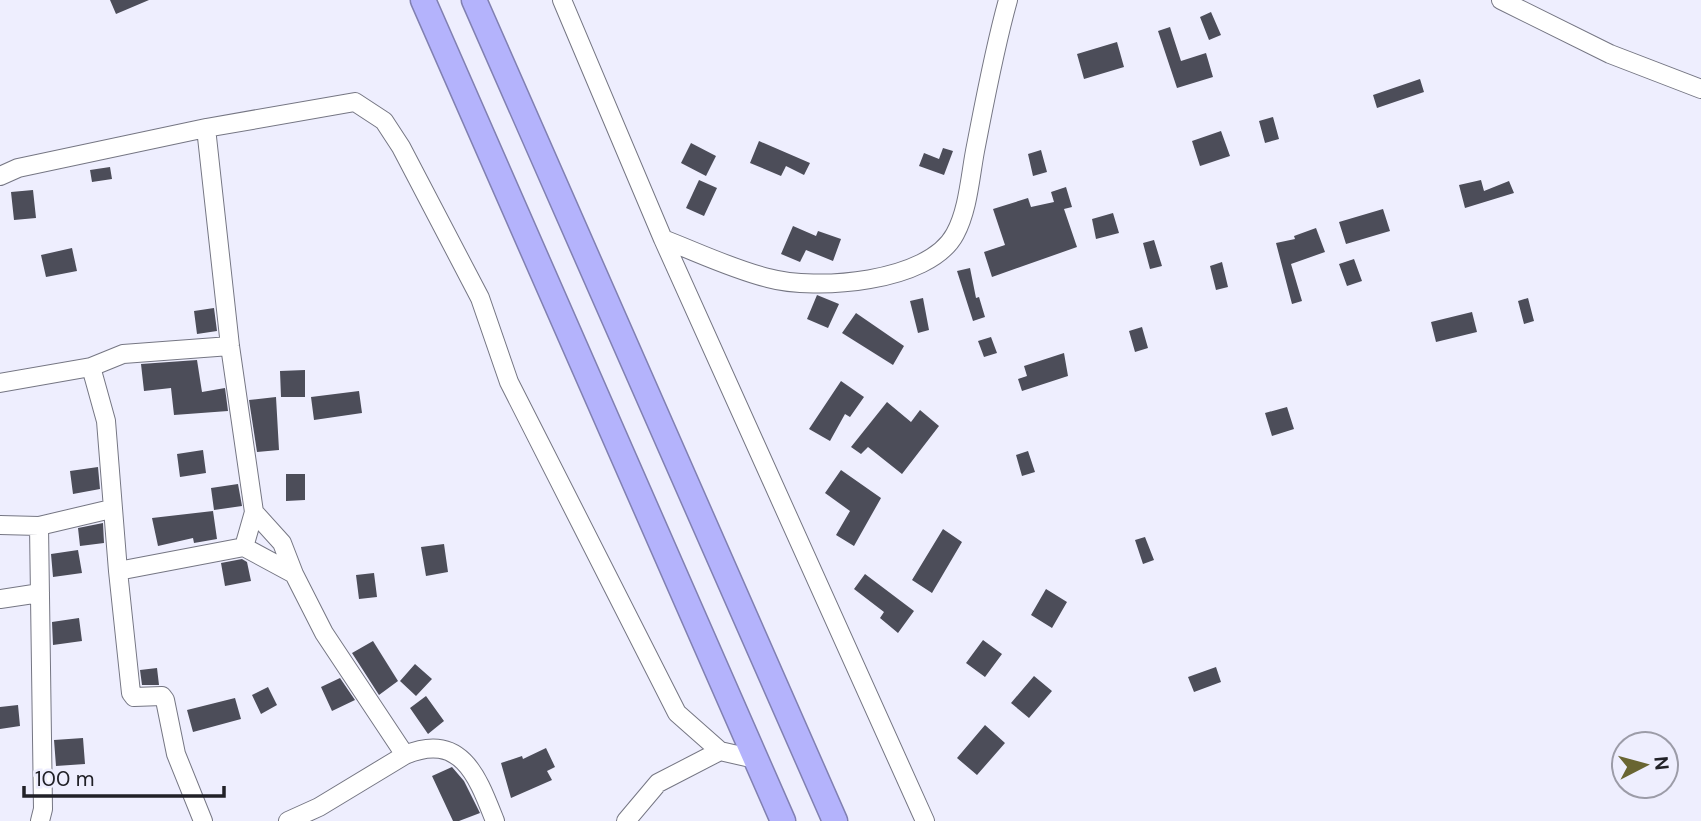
<svg xmlns="http://www.w3.org/2000/svg" width="1701" height="821" font-family="'DM Sans',sans-serif">
<style>
.building{fill:#4c4d59}
.lines{fill:none;stroke-linecap:round;stroke-linejoin:round}
.minor-casing{stroke:#757683;stroke-width:20}
.highway-casing{stroke:#8180b1;stroke-width:27}
.minor{stroke:#fff;stroke-width:18}
.highway{stroke:#b4b3fc;stroke-width:24}
</style>
<rect width="100%" height="100%" fill="#eeeefe"/>
<path class="building" d="M110 0H149L116 14Z
M1211 12 1221 35 1209 40 1200 17Z
M1170 27 1181 61 1206 53 1213 77 1177 88 1158 31Z
M1117 42 1124 67 1084 79 1077 54Z
M1420 79 1424 92 1377 108 1373 95Z
M1273 117 1279 139 1265 143 1259 121Z
M1221 131 1230 156 1200 166 1192 141Z
M759 141 810 163 804 175 786 166 781 176 750 163Z
M691 143 716 156 706 176 681 163Z
M943 148 953 151 944 175 919 166 924 153 939 159Z
M1041 150 1047 172 1033 176 1028 154Z
M110 167 112 179 92 182 90 170Z
M699 180 717 188 704 216 686 208Z
M1481 180 1484 191 1509 181 1514 193 1465 208 1459 185Z
M1066 187 1072 207 1064 209 1077 247 992 277 984 252 1005 245 993 209 1028 198 1031 207 1054 202 1051 192Z
M33 190 36 218 14 220 11 192Z
M1383 209 1390 231 1346 244 1339 222Z
M1113 213 1119 233 1096 239 1092 219Z
M793 226 816 236 818 231 841 239 833 261 806 250 800 262 781 254Z
M1316 228 1325 252 1291 264 1302 301 1292 304 1276 243 1295 239 1294 236Z
M1154 240 1162 266 1150 269 1143 243Z
M72 248 77 271 46 277 41 255Z
M1354 259 1362 281 1347 286 1339 264Z
M1222 262 1228 287 1216 290 1210 266Z
M970 268 976 298 979 297 985 317 973 321 957 271Z
M817 295 839 304 828 328 807 319Z
M923 298 929 330 918 333 910 301Z
M1528 298 1534 321 1524 324 1518 301Z
M214 308 217 331 197 334 194 311Z
M1472 312 1477 332 1436 342 1431 322Z
M856 313 904 346 893 365 842 333Z
M1142 327 1148 348 1135 352 1129 331Z
M991 337 997 353 984 357 978 341Z
M1064 353 1068 376 1022 391 1018 379 1027 376 1024 366Z
M197 360 202 392 225 388 228 411 174 415 171 388 144 391 141 364Z
M305 370V397H281L280 371Z
M841 381 864 397 850 417 845 414 830 441 809 429Z
M359 391 362 413 314 420 311 397Z
M276 397 279 450 257 452 249 400Z
M887 402 911 422 920 410 939 426 902 474 868 447 861 454 851 447Z
M1287 407 1294 429 1272 436 1265 413Z
M203 450 206 473 180 477 177 454Z
M1028 451 1035 472 1022 476 1016 455Z
M98 467 100 489 73 494 70 471Z
M841 470 881 498 854 546 836 535 850 511 825 493Z
M286 474H305V500L286 501Z
M238 484 242 506 214 510 211 488Z
M213 511 217 539 194 543 193 538 158 546 152 518Z
M103 523 104 543 80 546 78 528Z
M943 529 962 542 932 593 912 580Z
M1145 537 1154 560 1143 564 1135 540Z
M444 544 448 572 426 576 421 547Z
M78 550 82 573 53 577 51 554Z
M242 559 247 562 251 581 225 586 221 563Z
M374 573 377 597 359 599 356 575Z
M865 574 914 611 898 633 880 618 884 612 854 589Z
M1046 589 1067 602 1052 628 1031 615Z
M79 618 82 641 53 645 52 622Z
M983 640 1002 654 985 677 966 663Z
M373 641 398 681 379 695 352 653Z
M415 664 432 679 416 696 400 681Z
M1216 667 1221 682 1194 692 1188 677Z
M157 668 159 685H142L140 670Z
M1034 676 1052 691 1029 718 1011 703Z
M340 678 355 700 332 711 321 687Z
M268 687 277 705 261 714 252 695Z
M426 696 444 721 428 734 410 708Z
M235 698 241 719 193 732 187 710Z
M18 705 20 726 0 729V707Z
M985 725 1005 743 977 775 957 758Z
M83 738 85 764 56 766 54 740Z
M546 748 555 767 547 771 552 780 511 798 501 763 522 756 523 759Z
M452 767 464 781 480 813 459 821H453L432 776Z"/>
<g class="lines">
<defs>
<path id="minor" d="M562 0 663 239 925 821
M1501 0 1610 54 1701 89
M206 128 230 346 254 512 244 547
M0 176 18 168 206 128 355 102 384 121 401 147 480 298 509 382 677 713 720 751 755 759
M663 239C697 252 732 269 768 278 815 291 929 283 955 234 968 210 970 178 975 151 985 100 994 50 1008 0
M91 367 123 354 230 346
M0 383 91 367 106 421 118 571 244 547 294 574 324 633 405 755
M254 512 282 543 294 574
M0 525 39 526
M118 571 131 693 134 697 162 696 165 700 176 754 203 821
M0 599 40 593
M40 821 43 809 39 526 111 509
M288 821 319 807 405 755C462 731 478 778 495 821
M626 821 658 783 720 751"/>
<path id="highway" d="M423 0 783 821
M474 0 835 821"/>
</defs>
<use href="#minor" class="minor-casing"/>
<use href="#highway" class="highway-casing"/>
<use href="#minor" class="minor"/>
<use href="#highway" class="highway"/>
</g>
<g transform="translate(1645 765) rotate(84)"><circle r="33" fill="#eeeefe" stroke="#9c9ca8" stroke-width="2"/>
<path d="M0-5L12 26L0 18L-12 26Z" fill="#696532"/>
<text y="-10" font-size="19" font-weight="bold" text-anchor="middle" fill="#212127">N</text>
</g>
<path d="M24 786v10h200v-10" fill="none" stroke="#212127" stroke-width="3.5"/>
<text x="35" y="786" font-size="21" fill="#212127" stroke="#eeeefe" stroke-width="5" paint-order="stroke">100 m</text>
</svg>
